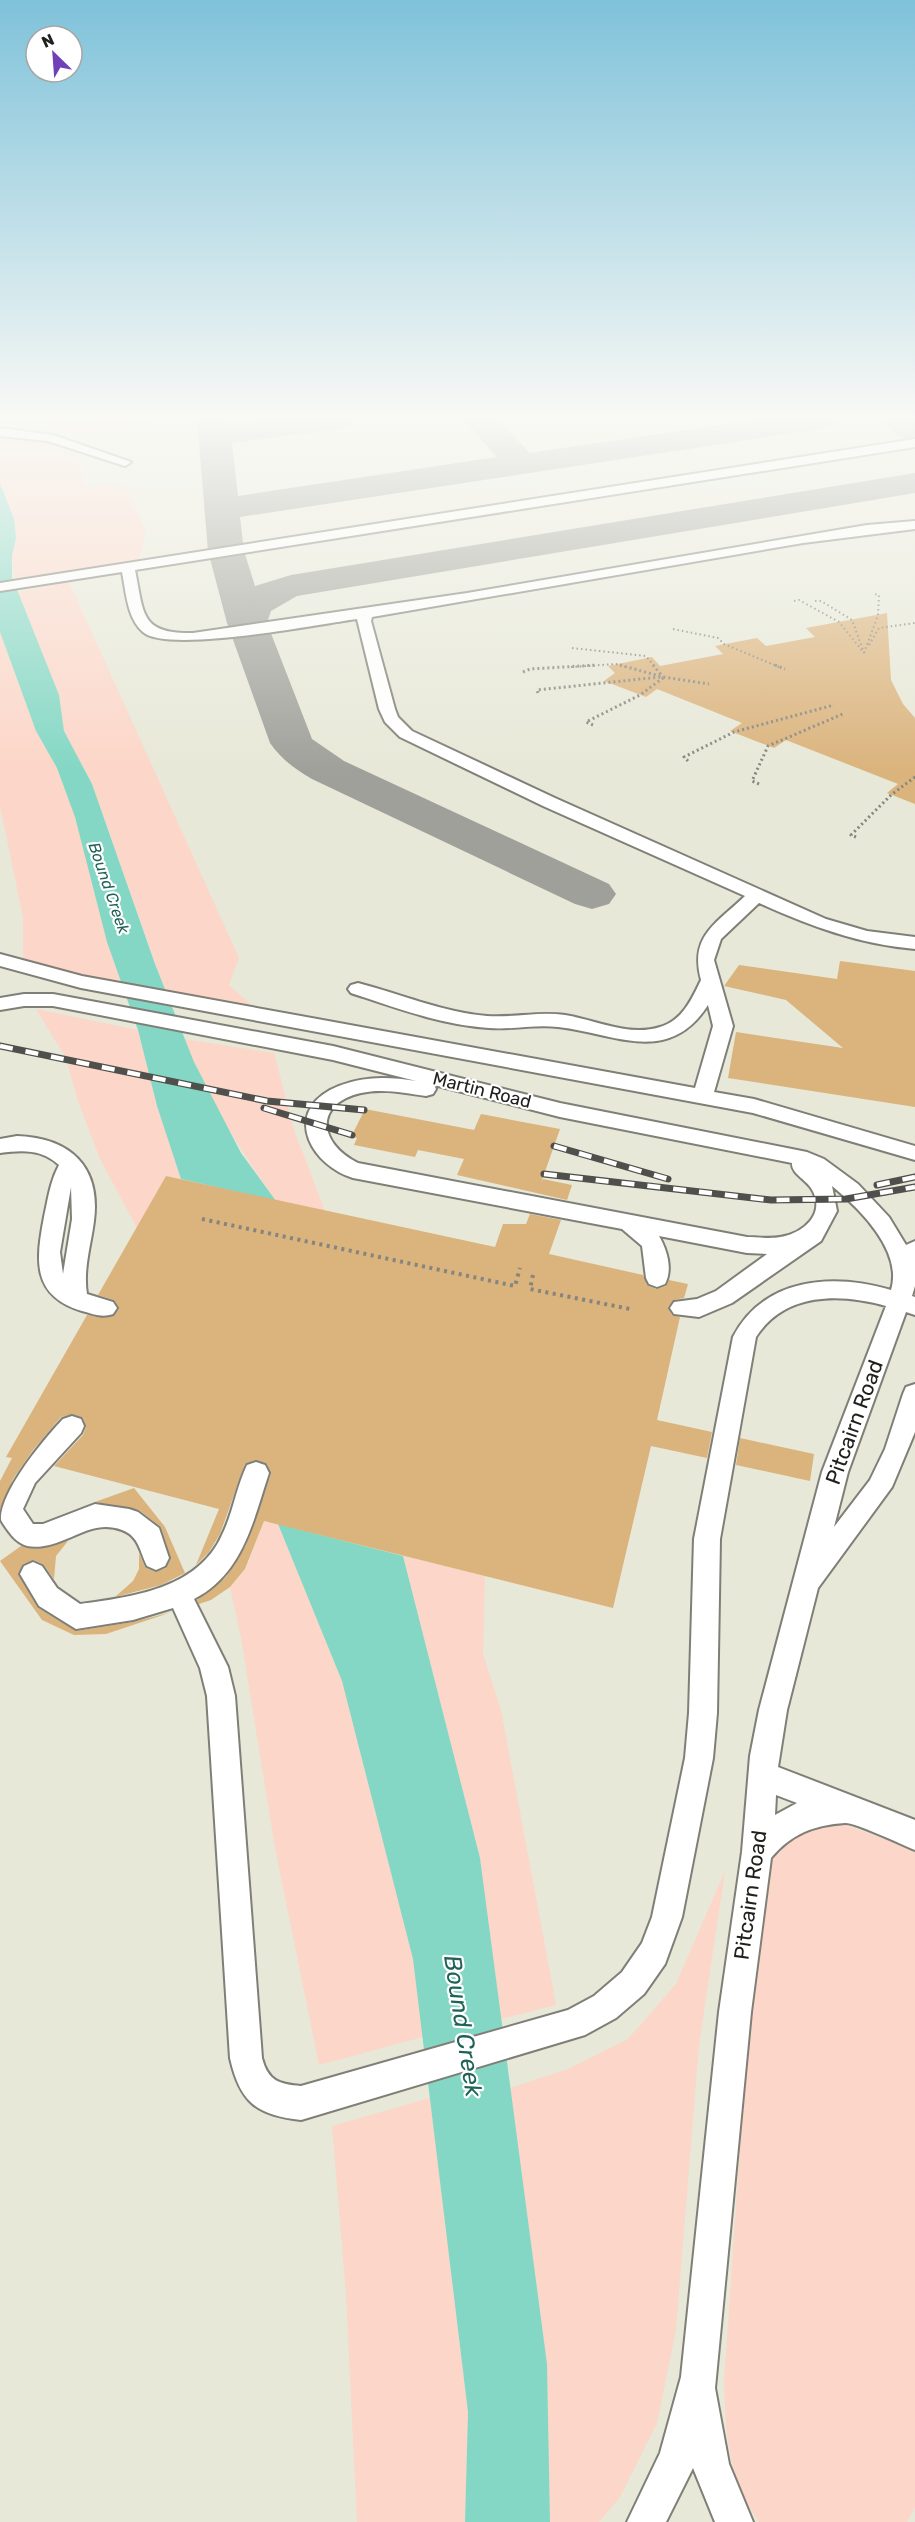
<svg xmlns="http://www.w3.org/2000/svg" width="915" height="2522" font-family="Rubik,sans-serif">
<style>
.built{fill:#e7e8d7}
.green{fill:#fcd6c8}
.water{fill:#83d7c4}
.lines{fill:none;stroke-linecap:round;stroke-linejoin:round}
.taxiway{fill:#a0a09a;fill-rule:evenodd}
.building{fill:#dbb37c}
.minor-casing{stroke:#7f7f77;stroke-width:4}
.path-far2{stroke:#85857f;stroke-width:2;stroke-dasharray:1.5 3;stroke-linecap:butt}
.path-far1{stroke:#85857f;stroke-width:3;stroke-dasharray:2 3;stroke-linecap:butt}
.path{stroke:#85857f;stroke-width:4;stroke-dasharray:3 4.5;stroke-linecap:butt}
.minor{fill:#fff;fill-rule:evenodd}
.rail-casing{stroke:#4f4f4b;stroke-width:7}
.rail{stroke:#fff;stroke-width:4.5;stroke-dasharray:13;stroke-linecap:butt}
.labels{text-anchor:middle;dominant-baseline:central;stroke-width:4.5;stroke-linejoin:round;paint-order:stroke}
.far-water-label{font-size:16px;font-style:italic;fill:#206356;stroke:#fff}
.street-label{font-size:18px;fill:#20201d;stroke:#fff}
.near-street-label{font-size:21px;fill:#20201d;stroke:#fff}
.near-water-label{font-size:24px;font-style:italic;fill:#206356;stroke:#fff}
</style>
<rect width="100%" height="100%" fill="#f1f1e8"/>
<path class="built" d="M0 419H915V2522H0Z"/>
<path class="green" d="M0 419H162V423L75 435 46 427 0 425Z
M0 437C20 436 69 436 79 457 82 465 83 476 85 485L125 486 146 531 138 565 14 580 12 555 16 538 14 519 0 483Z
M69 582 239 958 229 985 251 1005 165 991 92 784 64 731 59 695 19 598 18 592Z
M0 632 36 731 57 768 75 817 107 942 121 982 61 971 23 959V917L0 806Z
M36 1009 138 1030 157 1106 181 1179 166 1176 137 1228 100 1159 78 1101 66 1058Z
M184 1039 274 1053 294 1130 325 1211 276 1201C240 1150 207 1097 184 1039Z
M264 1521 278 1524 342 1681 413 1959 423 2037 319 2065 275 1848 241 1638 230 1587 246 1569Z
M403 1556 485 1576 483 1654 501 1710 556 2005 501 2019 480 1858Z
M815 1824 846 1825 915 1850V2507L907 2522H759C727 2476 726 2436 724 2382L752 1971 768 1867 784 1843Z
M725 1871 699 2045 676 2330 657 2423 620 2497 599 2522H550L547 2364 510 2088 568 2069 628 2039 676 1984Z
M430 2098 468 2412 465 2522H357L346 2294 332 2126Z"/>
<path class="water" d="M0 483 14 519 16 538 12 555V577L59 695 64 731 92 784 155 964 194 1062 241 1153 276 1201 181 1179 157 1106 138 1030 107 942 75 817 57 768 36 731 0 632Z
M278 1524 403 1556 480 1858 547 2364 550 2522H465L468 2412 413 1959 342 1681Z"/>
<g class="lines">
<path class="taxiway" d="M197 419H229L230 424 270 419H355L350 426 339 429 232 443 238 496 497 457 463 419H497L530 453 758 419H836L831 426 820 429 240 517 244 551 255 586 291 575 915 473V493L297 596 271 611 267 623 312 739 344 761 609 884 616 894 609 904 592 909 575 904 312 779C295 769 282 760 270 743L227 623 208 551Z
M880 419H915V442C901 438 888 431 880 419Z"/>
</g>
<path class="building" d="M887 613 891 680 903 704 915 718V804L887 793 898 784 786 740 774 748 730 731 742 723 657 689 646 697 604 681 615 673 608 666 652 657 660 666 723 654 715 646 757 638 766 646 815 637 806 628Z
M840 961 915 971V1107L728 1078 736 1032 843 1048 786 1000 724 986 739 965 837 979Z
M365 1109 474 1130 481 1114 560 1129 541 1183 543 1179 572 1185 567 1200 457 1175 464 1159 418 1150 415 1157 354 1145 357 1138 351 1137Z
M166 1176 495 1247 503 1224H526L530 1214 561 1220 549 1254 643 1275 647 1285 656 1289 666 1286 669 1280 688 1284 684 1298 674 1300 668 1307 672 1315 680 1317 657 1420 712 1432 707 1458 651 1446 613 1608 264 1521 245 1569 230 1587 211 1600 199 1604 197 1600 226 1577 246 1545 271 1474 267 1464 255 1460 245 1464 220 1534 209 1552 196 1565 219 1509 54 1466 83 1435 86 1427 83 1418 73 1414 61 1417 33 1450 13 1479 0 1511V1481L12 1458 6 1457 87 1315 109 1317 119 1309 114 1300 98 1295Z
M740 1438 814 1454 810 1481 736 1465Z
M134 1488 165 1527 185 1573 161 1585 115 1597 133 1581 139 1569V1553L145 1567 155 1572 166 1568 171 1559 161 1527 139 1510 95 1502Z
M68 1541 56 1556 54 1579 44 1565 34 1560 23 1564 18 1573 38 1608 76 1631 133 1622 172 1612 106 1634 74 1635 42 1620 0 1561 21 1546 38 1549Z"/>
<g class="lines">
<defs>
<path id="minor" d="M0 428 53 435 131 462 125 466 48 441 0 436Z
M915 439V447L135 570C144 614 140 634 193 633L467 593 867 525 915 521V529L803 543 372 617 371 621 395 709 398 717 412 731 555 798 826 919 867 931 915 937V949C858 944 810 926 759 903L721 939 714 960 733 1026 714 1092 754 1099 915 1146V1160L753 1113 81 988 0 966V954L82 976 695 1088 713 1026 708 1005C668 1067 614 1033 558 1027 535 1024 512 1030 489 1028 442 1025 396 1008 351 993L348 989 351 985 358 983C401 994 442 1012 487 1016 513 1018 539 1011 565 1015 596 1020 629 1037 660 1027 682 1021 692 999 701 980 689 936 716 924 745 896L543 806 400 737 385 722 379 709 357 619C320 624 167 654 143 632 127 618 126 592 122 572L0 591V583Z
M24 994H53L333 1046 560 1103 807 1152 824 1159 858 1184 889 1217 906 1245 915 1241V1286L912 1296 915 1297V1315L906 1312 848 1472 834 1527 870 1480 885 1449 903 1394 906 1387 915 1384V1432L892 1487 818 1588 787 1710 778 1767 915 1820V1850C903 1845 854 1822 845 1823 814 1825 791 1834 771 1858L751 2012 715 2388 729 2464 753 2522H715L693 2468 666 2522H627L660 2453 681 2377 719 2012 742 1852 750 1756 759 1710 822 1472 886 1306C840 1293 785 1292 756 1337L720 1539 717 1713 713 1758 682 1917 665 1964 644 1994 616 2018 585 2035 301 2120C256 2115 240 2102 230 2058L207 1696 200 1668 173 1608 133 1620 76 1629 39 1606 20 1574 24 1566 33 1562 42 1566 57 1588 80 1604C132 1597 198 1589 222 1535 233 1513 236 1488 247 1465L256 1462 265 1465 269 1473C253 1521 243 1574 194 1599L228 1667 235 1696 262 2058C268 2081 279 2084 301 2086L568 2010 594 1996 622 1972 642 1943 652 1917 685 1758 689 1713 694 1539 733 1337C764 1277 833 1273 891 1290 903 1251 860 1209 832 1186L837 1211 821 1241 732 1303 699 1317 674 1314 670 1308 674 1302 697 1299 716 1291 767 1254 747 1253 659 1236C667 1250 673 1269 665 1284L657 1287 649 1284 646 1278 642 1246 622 1229 353 1178C313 1166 283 1116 330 1090 357 1076 386 1076 416 1081L333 1060 53 1006H24L0 1010V998ZM434 1085 560 1117 792 1163C791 1173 805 1179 811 1188 827 1213 804 1233 780 1237 770 1239 757 1237 747 1237L358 1163C319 1144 313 1104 361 1093 382 1088 405 1093 426 1096L433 1094 436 1089ZM776 1795 797 1803 775 1815Z
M17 1136C70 1138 101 1166 94 1221 91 1245 83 1269 87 1294L113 1302 117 1308 113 1314C102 1318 93 1314 82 1311 31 1296 36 1259 44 1217 48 1199 50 1182 59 1165 42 1149 22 1150 0 1153V1139ZM71 1187 72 1219 63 1274 60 1252Z
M72 1416 81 1419 84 1426 81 1433 35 1483 23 1509 33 1524H43L95 1504 129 1509 138 1512 159 1528 169 1558 165 1566 156 1570 147 1566C140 1552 139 1536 122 1530 92 1519 72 1542 44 1546 27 1549 18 1544 9 1532 6 1528 3 1524 1 1520 0 1491 45 1438 63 1419Z"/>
</defs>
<use href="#minor" class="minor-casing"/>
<path class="path-far2" d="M794 601 799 600 839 622 864 653
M815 601H821L852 620 863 650
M673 629 718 638 724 644 779 667
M869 645 879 628 915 623
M572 648 646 656 655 667
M864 653 878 615 879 595 874 594
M571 667 616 664 625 667"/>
<path class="path-far1" d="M620 665 663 677 709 684
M653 665 663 677
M775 665 785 669
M523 672 530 669 597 665
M538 693 537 690 660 677
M593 725 586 722 640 695 663 678
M688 761 684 757 734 732 834 705
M759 784 752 781 768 746 845 713
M856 837 851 835 891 795 915 777"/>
<path class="path" d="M202 1219 515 1286 520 1268
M533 1275 530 1289 630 1309"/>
<use href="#minor" class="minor"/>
<defs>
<path id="rail" d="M0 1046 267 1101 364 1110
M264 1108 352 1135
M554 1146 668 1179
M544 1174 771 1200 846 1199 915 1187
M877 1185 915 1177"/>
</defs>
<use href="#rail" class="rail-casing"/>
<use href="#rail" class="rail"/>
</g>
<linearGradient id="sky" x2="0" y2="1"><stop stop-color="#7fc2da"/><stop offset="0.54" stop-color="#f9f9f5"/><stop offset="1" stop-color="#f9f9f5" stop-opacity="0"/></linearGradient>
<rect width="915" height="772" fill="url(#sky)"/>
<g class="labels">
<g class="far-water-label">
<text transform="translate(109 888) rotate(71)">Bound Creek</text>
</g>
<g class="street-label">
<text transform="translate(482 1090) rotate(14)">Martin Road</text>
</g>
<g class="near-street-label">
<text transform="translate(854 1422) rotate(-70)">Pitcairn Road</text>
<text transform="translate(750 1895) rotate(-82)">Pitcairn Road</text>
</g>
<g class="near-water-label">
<text transform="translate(463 2026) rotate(81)">Bound Creek</text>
</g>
</g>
<g transform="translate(54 54) rotate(335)"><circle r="28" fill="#ffffff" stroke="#a6a6a5" stroke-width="1.5"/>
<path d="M0-4.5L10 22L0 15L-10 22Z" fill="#6f40b8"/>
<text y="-9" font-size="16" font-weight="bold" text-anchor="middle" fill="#20201d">N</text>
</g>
</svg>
